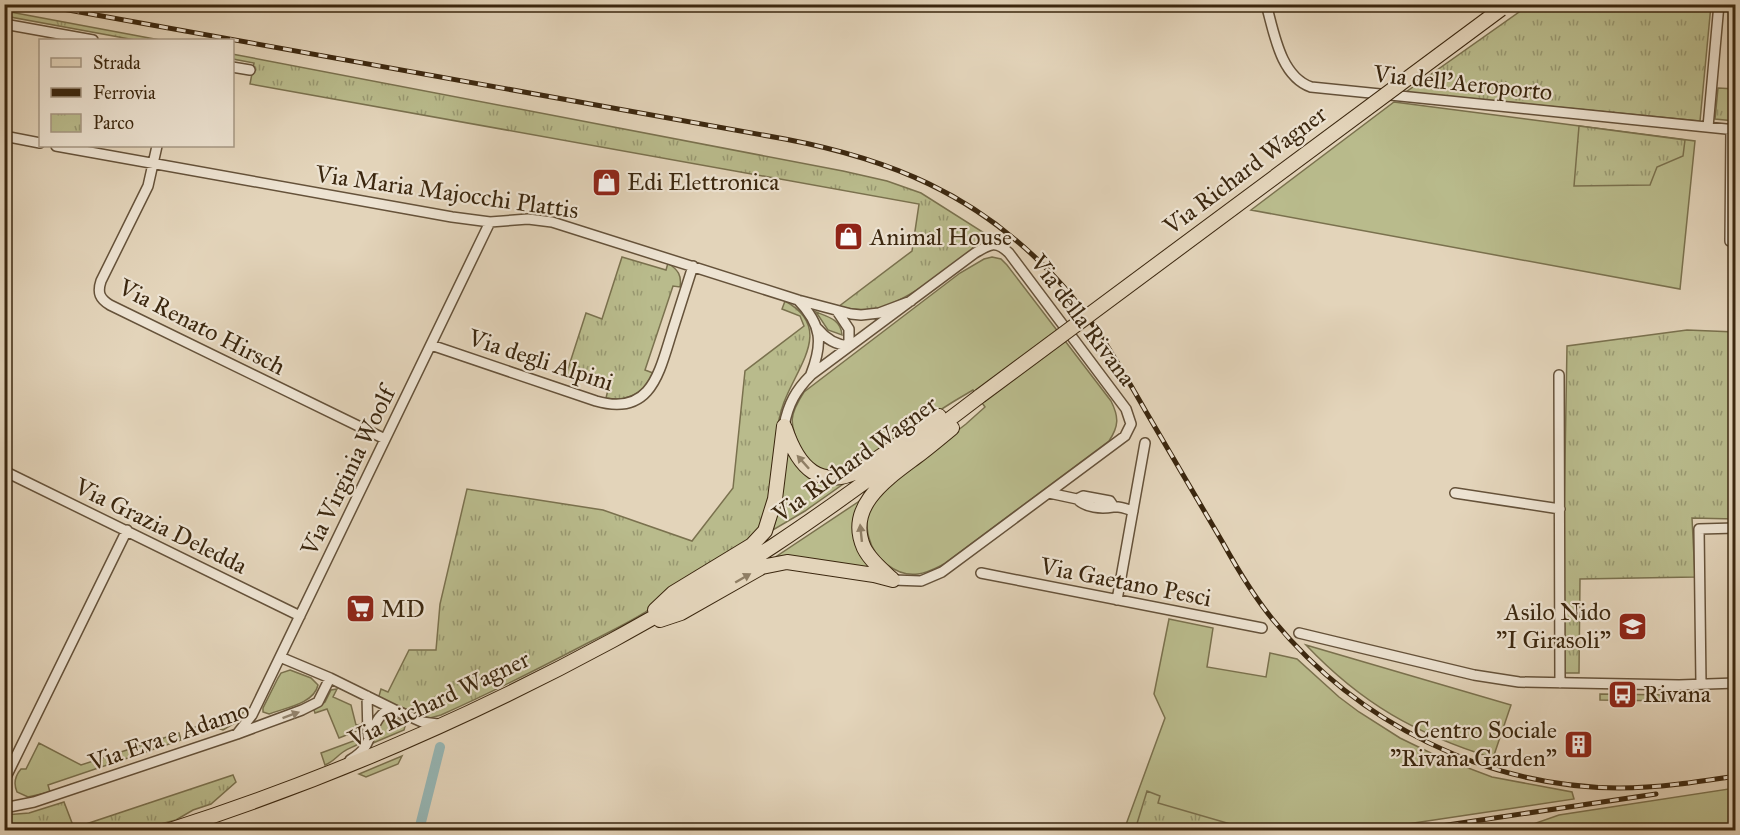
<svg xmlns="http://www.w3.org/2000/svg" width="1740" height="835" font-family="'IM FELL Great Primer',serif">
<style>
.green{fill:#b9bb8c;stroke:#7a714e;stroke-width:1.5}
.park{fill:url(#park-tufts);stroke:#7a714e;stroke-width:1.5}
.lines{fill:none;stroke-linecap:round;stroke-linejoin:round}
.canal{stroke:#96b7b6;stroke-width:10}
.minor-casing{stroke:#65523a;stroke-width:12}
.primary-casing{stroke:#3b270f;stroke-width:16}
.minor{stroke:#ede3d2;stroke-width:9}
.primary{stroke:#e3d4ba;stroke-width:14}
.rail-casing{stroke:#3b270f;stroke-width:5}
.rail{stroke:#ede3d2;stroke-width:3;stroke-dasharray:9;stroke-linecap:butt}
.primary-bridge-casing{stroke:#3b270f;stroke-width:16;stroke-linecap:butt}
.primary-bridge{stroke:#e3d4ba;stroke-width:14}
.oneway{fill:#8f7e64}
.oneway2{fill:#948570}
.labels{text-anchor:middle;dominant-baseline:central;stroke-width:4.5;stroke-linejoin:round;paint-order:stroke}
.street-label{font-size:24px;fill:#3b270f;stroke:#ede3d2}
.poi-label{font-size:24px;fill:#3b270f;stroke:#ede3d2;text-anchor:start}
</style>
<defs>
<pattern id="park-tufts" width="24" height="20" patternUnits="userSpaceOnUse" patternTransform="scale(1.5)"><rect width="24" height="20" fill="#b9bb8c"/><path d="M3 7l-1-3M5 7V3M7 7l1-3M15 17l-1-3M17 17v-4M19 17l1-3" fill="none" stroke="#989871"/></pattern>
</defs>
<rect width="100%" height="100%" fill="#e3d4ba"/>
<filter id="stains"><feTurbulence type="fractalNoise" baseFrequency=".00333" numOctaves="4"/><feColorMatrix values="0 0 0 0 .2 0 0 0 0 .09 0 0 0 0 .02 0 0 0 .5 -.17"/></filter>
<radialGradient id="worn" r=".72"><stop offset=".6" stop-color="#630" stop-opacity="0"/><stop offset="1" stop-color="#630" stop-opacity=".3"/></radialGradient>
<path class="green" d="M1394 102 1695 141 1680 289 1251 210Z
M992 257 1001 259 1007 265 1111 401C1119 417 1119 426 1109 441L944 564C936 568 927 573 918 574 896 577 874 558 869 538 866 529 867 519 867 510L891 482 966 424 985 407 973 390C945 406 918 424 892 443 881 450 865 465 854 469 832 477 809 468 800 447 789 423 789 415 804 392L960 273 984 259Z
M816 312C829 317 841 320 842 335L828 330Z
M787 446 793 458 849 480 805 511 773 530 780 504Z
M864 498 860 504 874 568 777 556Z
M1169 619 1213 628 1207 667 1266 677 1270 653 1297 659 1339 697 1359 712 1400 738 1439 757 1492 777 1572 792 1574 799 1367 830H1124L1165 718 1154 694Z
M1306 645 1511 705 1493 758C1416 734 1362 704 1306 645Z
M290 670 311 678 318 685C314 704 284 708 269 714L263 712V708L278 678 281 673Z
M337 689 333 697 351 705 356 725 363 724 364 728 339 738 327 709 315 713 314 710 325 702 331 690Z
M1600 694 1672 695V701L1600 700Z
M246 709 235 723 223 730 217 728 190 737 187 730Z
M389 714 406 723 404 730 373 743C374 731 378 720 389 714Z
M179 733 181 740 48 785 50 792 28 797 17 792C13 783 15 776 21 769H26L39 743 81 765Z
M364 737C359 747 351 746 343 752 336 757 333 762 325 765L321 753Z
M402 756 398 764 366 777 359 774Z
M1735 788V830H1522V828L1559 815Z"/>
<path class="park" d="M1529 5H1711L1700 121 1406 92Z
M4 11H5L160 40H135L5 16Z
M232 54 843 171 887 181 921 193 989 236C958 259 914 300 875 309 863 311 850 309 838 307L912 251 919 204 250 84 254 63 233 59Z
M1718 88 1735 89V121L1715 119Z
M1579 126 1685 140 1683 156 1657 167 1650 185 1574 186Z
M622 257 666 270 668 263C678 270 682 275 680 287L673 286 645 370 653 373C646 393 626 402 606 398L608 390 566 375 586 313 602 319Z
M785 301C831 326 802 361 787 395 771 429 777 470 768 506 767 512 766 519 764 524 755 544 711 565 691 577 675 588 660 602 644 613 623 626 601 636 580 647 534 671 488 694 441 715L430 718 423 716 381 699 379 696 381 689 388 692 409 650H436L440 604 467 489 603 510 692 541 733 488 745 371 804 326 800 316 782 309Z
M1687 330 1735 332V519L1692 518 1695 577 1580 579 1579 673H1564V520L1567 346Z
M233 775 236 782 211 804 193 810 176 820 138 830H5V815L29 813 64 802 74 828Z
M1147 791 1160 796 1158 803 1251 830H1135Z"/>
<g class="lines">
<path class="canal" d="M419 830 440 747"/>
<defs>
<path id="minor" d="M1266 4C1274 32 1280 76 1311 87L1736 130
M4 24 93 40
M232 67 250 70
M1708 127 1719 4
M1731 130 1730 241 1736 242
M4 136 40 143
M56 146 452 217 490 222 528 219 552 222 798 300 851 314 861 315 879 313 911 301
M157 146 148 186 101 281C97 293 100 299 110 305L385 439
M798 300C822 325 823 343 811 374
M837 311 849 329V346
M818 329C826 339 837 345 849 346
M431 345 596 401C651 417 659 373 672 332 679 310 686 288 693 266
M1559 375 1560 683
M784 426C788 404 796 390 811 375L975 253C990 244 996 240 1009 253L1126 409 1131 424 1125 436 942 572 921 581 893 580
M4 471 300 616
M1049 493 1077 499 1083 496 1110 501 1114 507
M1455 493 1560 509
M1077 499C1086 508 1101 509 1113 507 1119 506 1127 509 1133 511
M981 573 1262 628
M1117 600 1145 443
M1299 633 1474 675 1519 682 1679 685 1736 683
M280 657 330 678 393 709
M1701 684 1699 529 1736 528
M367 696 368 736
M237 734 252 715 490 222
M350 760C355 757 361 753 365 747 373 734 375 712 393 709L422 722 438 724
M4 781 127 530
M4 808 34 802 237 734 302 710 318 702 330 678"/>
<path id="primary" d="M785 428C798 467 820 492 862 469L939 416
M892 579C882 570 870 560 864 548 845 506 888 478 916 457 928 448 940 438 952 428
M655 610 673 593 752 545 765 531 775 499 784 426
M660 620 681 613 762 567 787 562 874 575 893 580
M170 830C323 781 471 717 613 640 667 610 721 580 773 546 844 499 912 448 980 396"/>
</defs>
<use href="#minor" class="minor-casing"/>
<use href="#primary" class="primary-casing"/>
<use href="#minor" class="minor"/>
<use href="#primary" class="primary"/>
<defs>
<path id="rail" d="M35 4 785 139C890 159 975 194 1051 273 1090 313 1117 361 1145 410 1171 454 1197 499 1223 543 1238 570 1254 597 1274 621 1358 723 1485 787 1619 788 1658 788 1697 782 1736 776
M1414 830 1656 794"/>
</defs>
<use href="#rail" class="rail-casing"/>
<use href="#rail" class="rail"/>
<defs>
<path id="primary-bridge" d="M980 396 1501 9"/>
</defs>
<use href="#primary-bridge" class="primary-bridge-casing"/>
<use href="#primary-bridge" class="primary-bridge"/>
</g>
<defs><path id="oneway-solid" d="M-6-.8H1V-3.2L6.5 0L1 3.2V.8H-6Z" transform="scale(1.5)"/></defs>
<g class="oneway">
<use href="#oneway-solid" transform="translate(803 462) rotate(-132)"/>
<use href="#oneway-solid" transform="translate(861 533) rotate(-96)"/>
<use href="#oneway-solid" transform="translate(743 578) rotate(-30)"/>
</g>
<use class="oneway2" href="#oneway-solid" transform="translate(291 715) rotate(-20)"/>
<defs>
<symbol id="shop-square" viewBox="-11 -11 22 22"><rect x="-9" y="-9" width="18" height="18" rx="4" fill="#8f2418" stroke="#ede3d2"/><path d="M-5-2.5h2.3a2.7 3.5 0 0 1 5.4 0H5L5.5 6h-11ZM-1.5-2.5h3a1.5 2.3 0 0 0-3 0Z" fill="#fff"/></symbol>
<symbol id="supermarket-square" viewBox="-11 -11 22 22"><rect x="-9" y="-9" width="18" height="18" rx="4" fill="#8f2418" stroke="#ede3d2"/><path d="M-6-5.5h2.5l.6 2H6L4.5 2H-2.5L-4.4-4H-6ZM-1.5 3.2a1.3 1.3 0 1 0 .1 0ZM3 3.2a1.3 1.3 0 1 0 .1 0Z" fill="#fff"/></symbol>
<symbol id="school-square" viewBox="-11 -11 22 22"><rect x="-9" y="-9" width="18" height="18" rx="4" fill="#8f2418" stroke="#ede3d2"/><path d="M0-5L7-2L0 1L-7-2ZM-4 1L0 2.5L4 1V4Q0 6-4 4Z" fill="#fff"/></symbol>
<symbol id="bus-square" viewBox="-11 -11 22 22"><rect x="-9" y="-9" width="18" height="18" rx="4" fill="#8f2418" stroke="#ede3d2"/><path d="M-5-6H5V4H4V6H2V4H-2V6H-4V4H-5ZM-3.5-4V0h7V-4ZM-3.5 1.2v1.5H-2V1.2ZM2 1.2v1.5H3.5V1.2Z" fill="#fff"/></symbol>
<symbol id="building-square" viewBox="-11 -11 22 22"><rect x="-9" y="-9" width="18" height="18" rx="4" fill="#8f2418" stroke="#ede3d2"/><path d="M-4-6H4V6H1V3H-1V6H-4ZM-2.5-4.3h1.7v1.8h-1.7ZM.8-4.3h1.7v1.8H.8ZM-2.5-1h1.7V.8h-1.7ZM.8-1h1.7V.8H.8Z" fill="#fff"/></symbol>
</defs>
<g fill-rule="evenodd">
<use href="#shop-square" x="590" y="166" width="33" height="33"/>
<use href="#shop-square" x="832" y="220" width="33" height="33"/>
<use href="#supermarket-square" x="344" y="592" width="33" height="33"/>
<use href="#school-square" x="1616" y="610" width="33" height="33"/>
<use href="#bus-square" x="1606" y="678" width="33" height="33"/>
<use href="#building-square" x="1562" y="728" width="33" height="33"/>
</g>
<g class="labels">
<g class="street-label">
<text transform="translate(1463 83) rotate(6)">Via dell'Aeroporto</text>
<text transform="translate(1245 170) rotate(-37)">Via Richard Wagner</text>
<text transform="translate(447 192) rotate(8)">Via Maria Majocchi Plattis</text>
<text transform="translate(1083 320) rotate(53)">Via della Rivana</text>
<text transform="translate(202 327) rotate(27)">Via Renato Hirsch</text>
<text transform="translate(541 360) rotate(18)">Via degli Alpini</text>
<text transform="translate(855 459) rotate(-36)">Via Richard Wagner</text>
<text transform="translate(348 471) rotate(-64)">Via Virginia Woolf</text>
<text transform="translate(161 526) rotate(26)">Via Grazia Deledda</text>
<text transform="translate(1126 582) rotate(11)">Via Gaetano Pesci</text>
<text transform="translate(439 699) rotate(-25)">Via Richard Wagner</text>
<text transform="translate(169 736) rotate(-19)">Via Eva e Adamo</text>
</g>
<g class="poi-label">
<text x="627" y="182">Edi Elettronica</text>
<text x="870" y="237">Animal House</text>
<text x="381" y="609">MD</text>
<text x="1611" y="612" text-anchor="end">Asilo Nido<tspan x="1611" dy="28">"I Girasoli"</tspan></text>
<text x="1643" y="694">Rivana</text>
<text x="1557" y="730" text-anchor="end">Centro Sociale<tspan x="1557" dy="28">"Rivana Garden"</tspan></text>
</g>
</g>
<rect width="1740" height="835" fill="none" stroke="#e3d4ba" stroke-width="24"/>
<rect x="6" y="6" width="1728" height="823" fill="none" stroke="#3b270f" stroke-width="3"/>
<rect x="12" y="12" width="1716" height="811" fill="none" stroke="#3b270f" stroke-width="1.5"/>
<rect x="39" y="39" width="195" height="108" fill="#ede3d2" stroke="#a69884" stroke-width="1.5"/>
<rect x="51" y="58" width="30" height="9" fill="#e3d4ba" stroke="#a69884" stroke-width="1.5"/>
<text x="93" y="69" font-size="18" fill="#3b270f">Strada</text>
<rect x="51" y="88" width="30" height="9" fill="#3b270f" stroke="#a69884" stroke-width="1.5"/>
<text x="93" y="99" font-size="18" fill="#3b270f">Ferrovia</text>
<rect x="51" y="114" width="30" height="18" fill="url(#park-tufts)" stroke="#a69884" stroke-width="1.5"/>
<text x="93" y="129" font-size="18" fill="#3b270f">Parco</text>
<rect width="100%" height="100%" filter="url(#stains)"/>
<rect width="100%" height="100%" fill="url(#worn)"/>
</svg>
